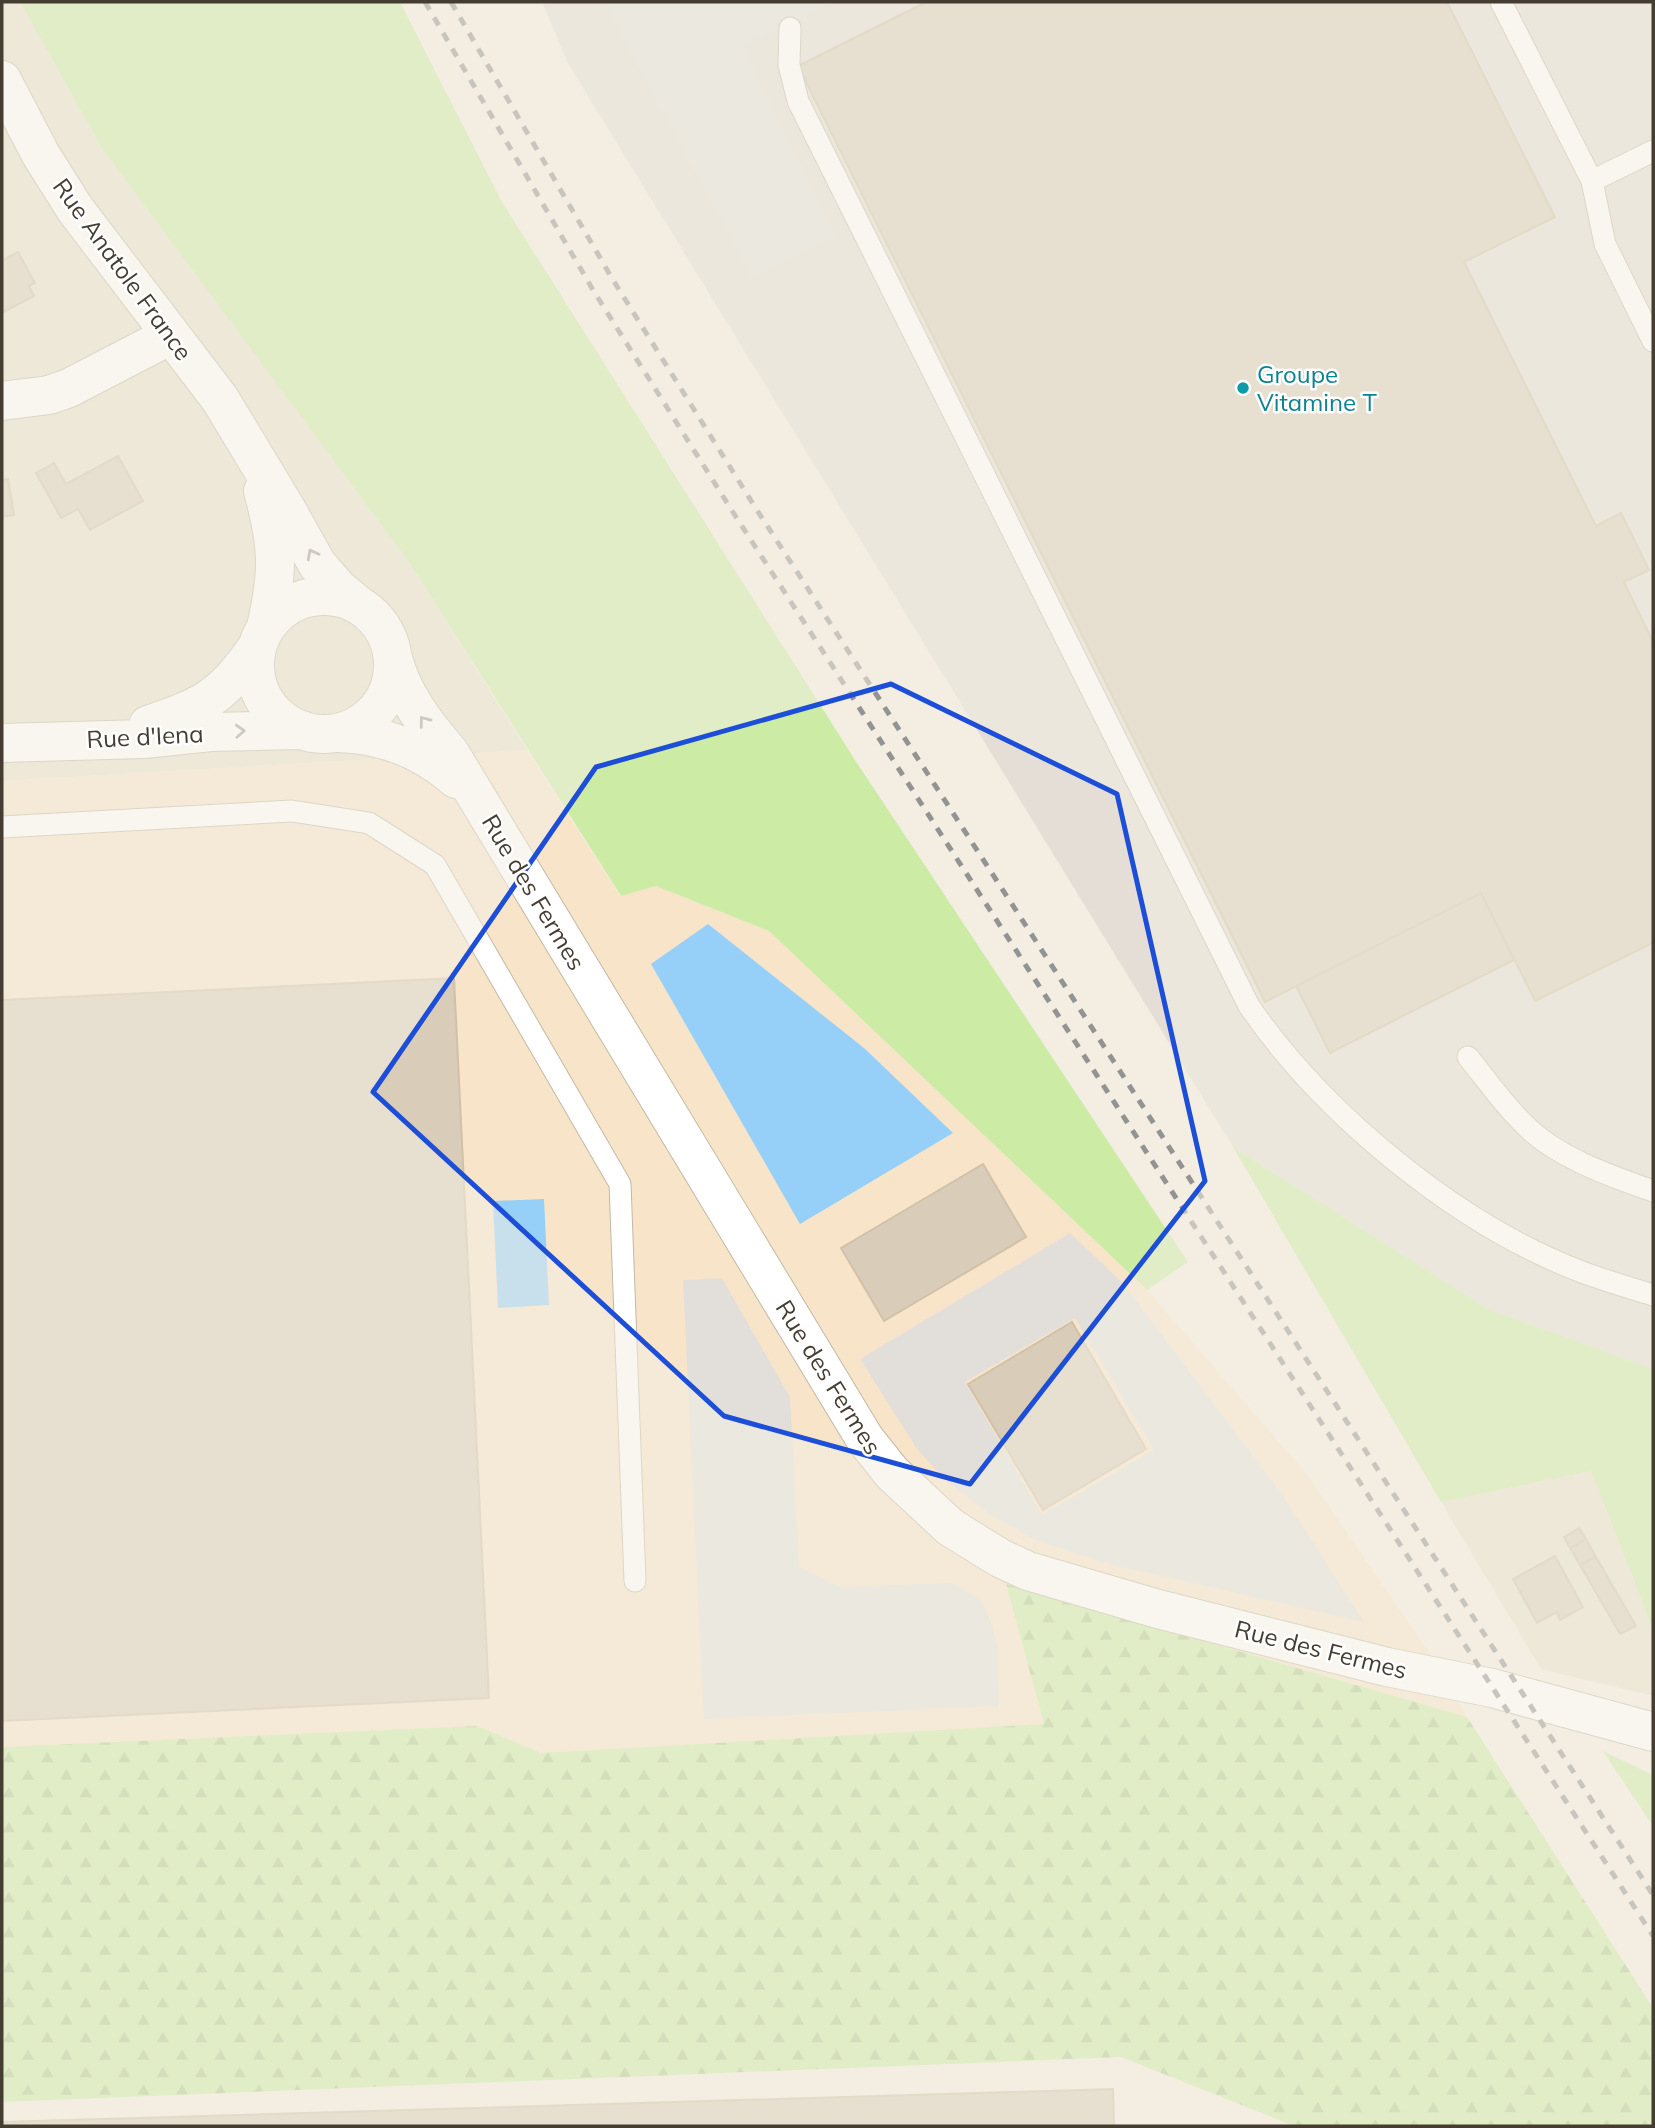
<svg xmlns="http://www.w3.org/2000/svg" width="1655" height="2128" font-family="Mulish,sans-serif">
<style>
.residential{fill:#e8e0cf}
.commercial{fill:#f8e5c9}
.industrial{fill:#e4ded7}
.grass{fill:#cceca5}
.forest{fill:url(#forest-firs)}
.parking{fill:#e2dfdb;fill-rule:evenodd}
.water{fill:#96cff8}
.building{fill:#d9ccb9;stroke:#d1c1a8;stroke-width:2}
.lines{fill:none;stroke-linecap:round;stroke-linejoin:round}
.service-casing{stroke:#c2b9a6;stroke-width:23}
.minor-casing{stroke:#c2b9a6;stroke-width:40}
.tertiary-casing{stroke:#c2b9a6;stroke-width:40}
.service{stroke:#fff;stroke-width:21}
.minor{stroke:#fff;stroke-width:38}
.tertiary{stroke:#fff;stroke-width:38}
.rail{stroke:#939393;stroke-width:5;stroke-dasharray:9 9;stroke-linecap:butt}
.oneway{stroke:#a29e98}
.marked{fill:none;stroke:#1d4ed8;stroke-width:5;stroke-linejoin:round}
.culture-dot{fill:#0f9aa8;stroke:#fff;stroke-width:2.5}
.labels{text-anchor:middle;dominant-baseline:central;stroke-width:5;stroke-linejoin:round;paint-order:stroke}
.street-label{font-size:24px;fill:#453d32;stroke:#fff}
.culture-label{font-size:24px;fill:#0d838f;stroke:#fff;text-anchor:start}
</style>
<defs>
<pattern id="forest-firs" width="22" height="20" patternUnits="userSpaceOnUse" patternTransform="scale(1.75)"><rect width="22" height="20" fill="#cceca5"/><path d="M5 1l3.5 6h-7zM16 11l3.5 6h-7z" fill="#b1cb8e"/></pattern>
</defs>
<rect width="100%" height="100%" fill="#f3eee1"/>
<path class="residential" d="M2 2H20L101 147 411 565 527 750 2 781Z
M1591 1471 1653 1630V1696L1541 1669 1441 1502Z"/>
<path class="commercial" d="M527 750 620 896 656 886 769 931 1147 1290 1306 1473 1428 1651 1467 1717 1597 1920 2 1977V781Z"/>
<path class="industrial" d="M542 2H1653V1369L1488 1309 1233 1147 567 62Z"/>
<path class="grass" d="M20 2H400L502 202 855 760 1188 1262 1147 1290 769 931 656 886 621 896 411 565 101 147Z
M1233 1147 1488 1309 1653 1369V1630L1591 1471 1441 1502Z
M1603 1751 1653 1775V1826Z"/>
<path class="forest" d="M1006 1584 1467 1717 1653 2008V2126H1294L1121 2057 2 2102V1747L477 1726 541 1753 1044 1724Z"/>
<path class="parking" d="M604 2H834L742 45 836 236 752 278Z
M1070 1233 1121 1281 1283 1496 1364 1622 1109 1564 1038 1541 991 1515 944 1479 917 1449 860 1359ZM1075 1318 1154 1450 1042 1515 965 1382Z
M722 1278 790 1397 799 1567 840 1587 952 1583 982 1601 992 1625 997 1646 999 1706 704 1719 683 1280Z"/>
<path class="water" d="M708 924 864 1048 953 1133 800 1224 651 964Z
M544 1199 549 1305 498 1308 493 1201Z"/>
<path class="building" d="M926 2H1447L1555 217 1464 262 1596 526 1621 513 1649 570 1624 582 1653 642V943L1535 1001 1481 893 1265 1002 798 66Z
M18 252 35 283 29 286 34 296 2 313V260Z
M118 456 143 501 90 530 78 509 61 518 36 473 54 463 66 484Z
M8 479 14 515 2 517V480Z
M1481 893 1514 960 1330 1053 1296 986Z
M454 978 489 1698 2 1721V1000Z
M983 1164 1026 1237 884 1321 841 1248Z
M1072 1322 1146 1449 1043 1510 968 1384Z
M1579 1528 1586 1539 1570 1548 1564 1537Z
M1586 1539 1596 1557 1580 1565 1570 1548Z
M1555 1556 1583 1607 1560 1620 1557 1612 1537 1623 1513 1579Z
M1596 1557 1636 1626 1620 1634 1580 1565Z
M1113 2089 1114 2126H2V2122Z"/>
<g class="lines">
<defs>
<path id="service" d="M1501 2 1592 181 1605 244 1653 341
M790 28 789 65 798 101 1249 1006C1324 1115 1458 1225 1582 1272 1606 1281 1630 1288 1653 1295
M1592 181 1653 151
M2 827 292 811 369 823 435 865 620 1184 635 1581
M1468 1057C1486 1079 1503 1104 1524 1124 1555 1157 1611 1176 1653 1191"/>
<path id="minor" d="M2 401 49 395 69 388 171 335"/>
<path id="tertiary" d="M2 80 41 155 75 209 220 399 287 510 317 564 338 588 357 604
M263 491C278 547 279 570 266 627
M255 665a69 69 0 1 1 138 0a69 69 0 1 1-138 0Z
M393 658C403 696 425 724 450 753L865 1439 892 1473 950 1527 1000 1558 1028 1571 1158 1609 1387 1667 1492 1688 1653 1732
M148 725C204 706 223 697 257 647
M337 733C381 734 422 749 456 779
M2 743 144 739 211 732 302 730"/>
</defs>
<use href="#service" class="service-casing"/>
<use href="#minor" class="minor-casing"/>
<use href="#tertiary" class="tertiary-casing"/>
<use href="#service" class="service"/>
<use href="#minor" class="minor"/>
<use href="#tertiary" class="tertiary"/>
<path class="rail" d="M425 2 593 290 736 517 1653 1936
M451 2 613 280 755 507 1653 1895"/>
</g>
<defs><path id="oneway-chevron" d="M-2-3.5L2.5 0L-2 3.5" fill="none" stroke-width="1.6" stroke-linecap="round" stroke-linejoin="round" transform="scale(1.75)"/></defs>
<g class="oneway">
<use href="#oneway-chevron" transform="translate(312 554) rotate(-118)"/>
<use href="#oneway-chevron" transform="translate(424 721) rotate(-127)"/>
<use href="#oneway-chevron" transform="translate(240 731) rotate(-3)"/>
</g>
<path d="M0 0H1655V2128H0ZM891 684 1117 794 1205 1181 970 1484 724 1416 373 1092 596 767Z" fill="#f3eee1" fill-opacity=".55" fill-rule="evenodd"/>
<path class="marked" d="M891 684 1117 794 1205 1181 970 1484 724 1416 373 1092 596 767Z"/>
<circle class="culture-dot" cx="1243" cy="388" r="7"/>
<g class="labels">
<g class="street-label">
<text transform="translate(123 269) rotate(54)">Rue Anatole France</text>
<text transform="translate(145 736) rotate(-3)">Rue d'Iena</text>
<text transform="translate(534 892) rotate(59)">Rue des Fermes</text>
<text transform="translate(829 1377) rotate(58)">Rue des Fermes</text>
<text transform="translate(1321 1649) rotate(14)">Rue des Fermes</text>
</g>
<g class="culture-label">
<text x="1257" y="374">Groupe<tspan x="1257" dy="28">Vitamine T</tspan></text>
</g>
</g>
<rect width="1655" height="2128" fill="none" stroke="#453d32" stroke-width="7"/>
</svg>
